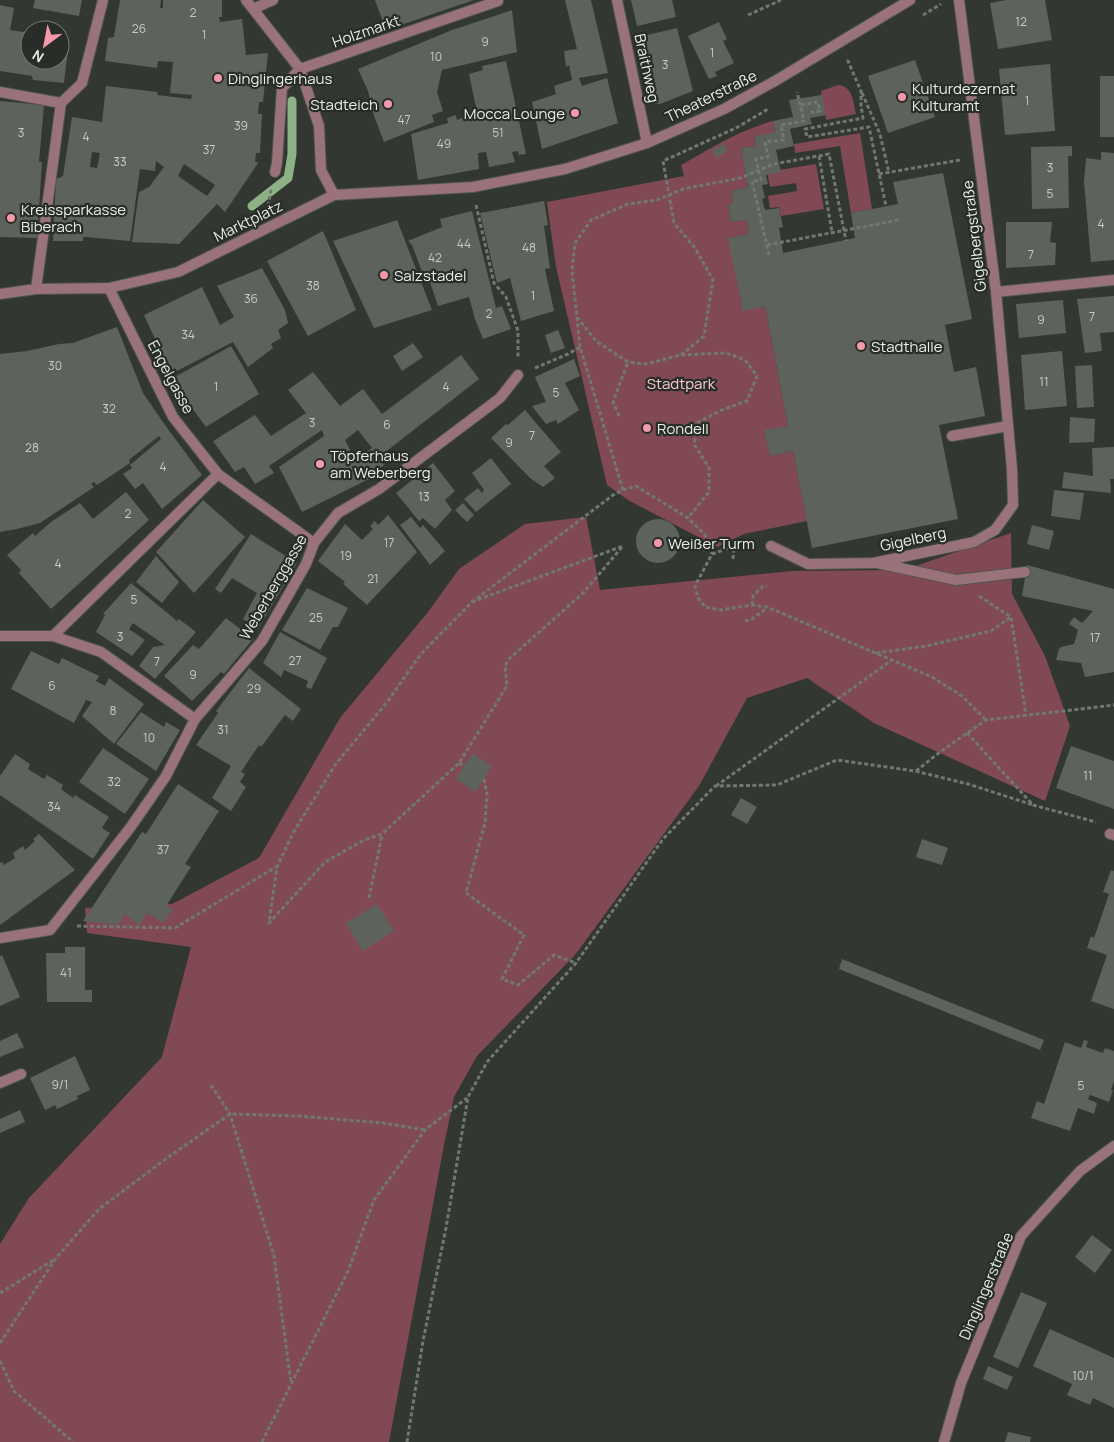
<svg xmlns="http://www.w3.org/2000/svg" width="1114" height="1442" font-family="Manrope,sans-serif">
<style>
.green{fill:#804954}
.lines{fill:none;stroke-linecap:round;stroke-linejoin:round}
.stream{stroke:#8cb285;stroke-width:9}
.building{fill:#5d635c;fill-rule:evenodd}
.lane-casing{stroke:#4f544e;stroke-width:12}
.street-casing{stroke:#4f544e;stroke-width:12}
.path{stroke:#727771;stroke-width:3;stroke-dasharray:4 2.5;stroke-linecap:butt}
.lane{stroke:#997379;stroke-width:10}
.street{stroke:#997379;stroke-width:10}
.poi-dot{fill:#f39aaa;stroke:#282d27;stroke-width:2}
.labels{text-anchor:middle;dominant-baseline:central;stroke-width:4.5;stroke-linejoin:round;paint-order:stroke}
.number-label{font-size:12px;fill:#c7cbc6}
.street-label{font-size:15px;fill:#eaeee9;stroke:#282d27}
.poi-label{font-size:15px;fill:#eaeee9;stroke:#282d27;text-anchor:start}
.park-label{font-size:15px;fill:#fccbd3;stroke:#282d27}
</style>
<rect width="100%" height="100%" fill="#323731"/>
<path class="green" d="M838 85C853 86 853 102 856 114L826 120 821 91Z
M773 121 775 133 754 137 756 145 741 149 748 187 731 191 733 203 728 205 731 222 746 220 749 234 729 238 743 310 765 306 788 426 765 431 770 456 793 451 807 521 744 534 717 547 628 500 607 485 556 267 547 202 684 176 681 165C711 148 739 130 773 121Z
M860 133 872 209 851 213 840 146 795 153 794 144Z
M816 164 824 209 781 216 779 207 770 208 768 196 797 191 796 183 770 187 767 172Z
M586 517 600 590 793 571 904 570 1011 533 1012 594 1045 656 1070 726 1045 801 874 723 807 678 747 698 699 786 575 955 477 1056 454 1097 444 1145 389 1442H0V1244L29 1198 162 1057 191 947 87 933 85 908 172 904 259 858 340 718 428 612 459 569 525 524Z"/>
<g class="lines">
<path class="stream" d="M252 206 288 178 292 154V101"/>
</g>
<path class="building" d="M35 0H82L79 16 33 8Z
M120 0H161L160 8H163V0H222V17H219L220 22 242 19 246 55 268 53 263 102H259L258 114H262L260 153H256L255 161 258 163 225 212 217 204 179 244 132 242 139 192 149 187 164 167 156 161 155 171 140 169 130 241 86 237H83V241H53L56 179 63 176 72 117 102 122 106 86 158 92 157 95 191 99 192 95 170 93 173 62 158 61 157 68 105 61 108 38 114 37ZM92 152 100 153 97 168 90 167ZM184 164 215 185 207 196 178 176Z
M375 0H474L386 30Z
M565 0H591L608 73 579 78 582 86 607 78 618 123 542 149 532 102 556 94 554 86 572 80 569 65 566 67 564 51 577 49Z
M631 0H672L676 17 637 26Z
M1006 0H1045L1052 40 998 49 990 3Z
M0 5 14 8 10 30 30 33V60H60V40L69 41 64 83 33 80 32 76 0 71Z
M512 10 517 52 442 70 437 92 443 111 432 115 434 122 384 142 374 116 368 91 358 69 452 30Z
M719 22 727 39 723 41 734 63 715 72 717 76 709 79 688 36Z
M677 28 693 91 660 104 653 103 639 37Z
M915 60 935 117 888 133 868 76Z
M506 61 526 154 519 155 518 151 512 152 515 162 489 167 486 152 478 153 479 169 418 180 411 134 448 123 447 118 456 115 457 120 477 112 469 74 483 70 482 66Z
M1050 64 1055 131 1005 135 999 69Z
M1100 76H1114V137H1100Z
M822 95 826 115 810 118 812 124 790 129 794 146 776 150 781 172 766 175 768 184 762 185 765 198 762 199 765 210 779 208 783 227 779 228 783 253 855 238 851 213 898 204 893 182 943 173 972 319 945 325 954 372 976 367 985 416 939 425 958 519 812 548 793 451 770 456 764 430 788 426 765 306 743 311 728 238 749 234 746 220 731 222 728 205 733 203 731 191 748 187 741 149 756 145 754 137 775 132 773 121 793 117 789 100Z
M0 101 44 105 39 162H42L37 238 0 237Z
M724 144 728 151 716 158 712 150Z
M1072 146V156H1068L1069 208 1032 209 1031 147Z
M1101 152 1114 153V260L1091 262 1084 182 1086 158 1101 160Z
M544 201 548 225 544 226 550 268 545 269 554 311 521 321 510 278 497 283 480 213Z
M472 211 496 308 502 306 511 329 483 339 475 319 469 297 438 306 428 276 424 277 412 245 408 241 442 227 440 219Z
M397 220 432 310 374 328 333 241Z
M1006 222H1052L1050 242 1056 243 1055 265 1006 268Z
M323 231 356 310 308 336 267 261Z
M262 268 285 310 288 323 278 330 281 338 271 344 273 348 248 367 233 342 171 374 144 315 202 287 220 325 234 317 217 286Z
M1114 296V332L1100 333 1102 351 1085 353 1077 299Z
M1063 300 1066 333 1019 338 1016 304Z
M117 327 143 393 165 425 202 475 162 509 143 483 135 489 123 474 132 468 130 465 161 439 159 436 129 460 130 463 97 485 94 482 91 484 94 487 40 523 17 529 0 532V354L27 351 59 344 73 343Z
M558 330 565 348 551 353 545 335Z
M413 343 423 357 402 371 393 356Z
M231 346 259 394 206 427 171 379Z
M1062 351 1067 406 1025 410 1021 355Z
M461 355 479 379 379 457 384 465 369 479 302 512 279 467 324 436 322 430 269 466 274 473 255 484 244 467 235 472 213 441 255 415 271 436 306 413 288 390 313 372 340 406 363 389 382 414ZM358 430 372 448 354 461 349 453 351 452 345 440Z
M574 359 580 376 565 383 579 410 558 424 556 420 546 424 532 406 546 402 535 377Z
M1092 365 1094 407 1077 408 1075 366Z
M525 410 561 452 544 466 555 478 543 487 530 478 491 438 506 424 508 425Z
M1070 417 1095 419 1094 442 1069 443Z
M1114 447V479H1110L1111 493 1062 488 1064 472 1093 476 1092 448Z
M491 458 511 484 476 512 464 499 478 488 482 493 484 490 472 473Z
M433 463 455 491 445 500 452 510 435 529 423 518 419 521 396 493Z
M1054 490 1084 493 1080 520 1051 516Z
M126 492 149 520 51 609 19 573 21 570 7 555 33 533 35 536 51 522 80 503 93 519Z
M203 500 245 537 194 593 156 552Z
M463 503 474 515 467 522 455 510Z
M388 515 417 552 367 605 343 584 345 582 318 561 345 524 362 540 373 529 370 526 375 521 378 525Z
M411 517 420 528 423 525 445 551 430 565 400 525Z
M636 541a22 22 0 1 1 44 0a22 22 0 1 1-44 0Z
M1032 525 1054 531 1049 550 1027 544Z
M251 534 297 563 258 629 243 619 257 593 232 578 221 593 215 589Z
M156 556 179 582 162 603 136 582Z
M1027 565 1114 589V672L1085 677 1081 663 1056 660 1059 649 1061 647 1074 644 1078 630 1069 624 1074 617 1082 623 1093 611 1022 596Z
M131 583 177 621 179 619 196 632 155 679 139 666 153 647 165 645 159 641 133 623 129 629 145 640 132 656 96 632 105 615 103 614Z
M307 588 348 608 338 627H333L320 650 282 630Z
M226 618 253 639 224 674 221 672 192 701 164 676 193 645 199 649Z
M280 632 327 658 311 689 306 687 308 681 284 670 281 677 263 663Z
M31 651 59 664 62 658 99 676 96 681 105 686 109 678 144 704 114 744 82 716 92 702 86 700 74 723 11 689Z
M249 668 301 709 293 721 285 715 261 747 259 745 241 772 245 774 240 782 246 787 231 811 212 798 231 766 196 745 218 713 216 711Z
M141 712 164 727 166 722 180 730 156 771 116 744Z
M1071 746 1114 761V809L1056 788Z
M103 748 149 779 125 814 79 782Z
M472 753 492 766 476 792 456 779Z
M15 754 30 764 28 769 44 779 47 775 63 785 61 789 73 798 75 795 109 817 102 828 110 833 93 859 0 795V776Z
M178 784 219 811 185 864 191 867 166 906 173 909 163 923 147 913 140 925 124 914 119 925 83 921 142 832 146 834Z
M741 798 757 807 747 824 731 815Z
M39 834 75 870 0 925V863L2 862 4 865 15 858 13 853 23 846 25 850 35 841 33 839Z
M922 839 948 848 942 865 916 857Z
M1111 870 1114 871V1009L1091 1001 1107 955 1087 948 1091 936 1094 938 1109 894 1103 892Z
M377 904 394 931 363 951 346 923Z
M65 947H85V990H92V1002H47L46 953H65Z
M2 955 20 997 0 1006V956Z
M842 959 1044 1040 1040 1050 839 969Z
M17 1033 24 1047 0 1057V1041Z
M1084 1040 1088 1041 1086 1047 1103 1053 1105 1048 1114 1051V1081L1111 1090H1113L1109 1102 1090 1095 1088 1099 1097 1103 1094 1114 1078 1108 1070 1131 1031 1118 1037 1101 1044 1104 1065 1042 1081 1048Z
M75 1056 90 1090 77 1096 78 1099 57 1109 55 1105 45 1110 30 1078Z
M20 1110 25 1122 0 1133V1119Z
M1092 1235 1112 1250 1095 1273 1075 1257Z
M1021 1292 1047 1303 1018 1368 993 1357Z
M1050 1329 1114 1358V1408L1093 1398 1090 1405 1067 1395 1072 1384 1033 1366Z
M988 1366 1013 1377 1007 1390 983 1379Z
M1008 1432 1031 1437 1030 1442H1005Z"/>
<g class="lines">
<defs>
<path id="lane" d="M617 0 647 143
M952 436 1008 426
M771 546 808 564 873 563 974 542 995 530 1013 505 1012 469 996 292
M877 563 956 580 1025 572
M1110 834 1114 835
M0 1083 21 1074"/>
<path id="street" d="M246 0 300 69 319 126 321 170 334 195
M959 0 996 292 1114 280
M253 9 273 0
M0 92 61 103
M275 172 277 163 282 88 300 69 498 1
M109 288 173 417 218 474 314 543
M36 289 61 103 82 83 103 0
M0 294 36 289 109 288 178 272 334 195 473 187 565 169 647 143 724 109 775 81 910 0
M0 636H53L101 652 195 719
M53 636 218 474
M0 938 50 930 130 828 166 776 195 719 262 641 306 564 314 543 338 513 379 489 500 398 518 375
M944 1442 961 1383 1021 1236 1080 1171 1114 1146"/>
</defs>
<use href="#lane" class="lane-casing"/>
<use href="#street" class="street-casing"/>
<path class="path" d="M748 15 781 0
M923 15 941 4
M849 60 848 61 861 91V106L863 118 805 129 807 137 869 127 886 206
M862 93 880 134 889 173
M801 105 818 102 820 111 811 112
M819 156 832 232
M879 174 960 160
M476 205 494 283 506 297 518 331V358
M268 206 271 190
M767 245 899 220
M769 255 752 181 761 180 756 159 768 157 765 142 784 140 781 125 804 121 797 92
M577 317 596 341 628 362 646 364 681 355 726 353 745 360 757 376 747 401 724 409 698 422 694 444 709 468V492L688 518
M681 355 704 336 713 280 695 248 674 223 663 161 736 128 768 109
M535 368 568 354 580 347
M619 416 613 402 628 362
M623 490 580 347 572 270 575 243 591 220 628 204 657 200 683 189 740 178 774 164 829 154 846 241
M753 545 740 544 712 554 695 586 698 598 705 607 720 610 752 605 767 607 932 677 962 696 986 720
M733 559 734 547
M979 596 1011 617 1026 715
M472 602 623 546 583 593 509 659 505 666 507 686 459 763 382 834 364 840 325 862 269 923 277 867 293 833 335 765 388 701 420 655 472 602 613 495 623 490 636 486 688 518 705 535 712 554
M752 605 753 596 762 587 767 586
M745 621 752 619 767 608
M876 653 926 646 991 631 1011 617
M967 733 1033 805 1096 822
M459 763 464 767
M916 771 940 752 986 720 1114 705
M484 779 487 794 485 823 466 893 524 935 502 979 518 985 554 955 576 963
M716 786 892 660
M369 898 382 835
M77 926 175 928 276 867
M211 1085 230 1114 274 1256 291 1383
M0 1293 55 1259
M0 1343 56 1258 99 1209 167 1158 230 1114 298 1116 384 1123 425 1130
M0 1361 14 1391 73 1442
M262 1442 348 1271 374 1200 425 1130 467 1098
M407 1442 423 1341 446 1228 468 1097 487 1062 576 963 663 839 715 786 777 785 837 760 915 771 968 784 1033 805"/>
<use href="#lane" class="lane"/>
<use href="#street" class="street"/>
</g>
<g class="poi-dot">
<circle cx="218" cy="78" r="5"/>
<circle cx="902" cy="97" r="5"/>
<circle cx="388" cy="104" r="5"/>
<circle cx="575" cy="113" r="5"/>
<circle cx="11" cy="218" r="5"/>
<circle cx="384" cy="275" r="5"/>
<circle cx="861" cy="346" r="5"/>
<circle cx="647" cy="428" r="5"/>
<circle cx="320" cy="464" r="5"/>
<circle cx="658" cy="543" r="5"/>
</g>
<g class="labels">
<g class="number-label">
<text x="193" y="12">2</text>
<text x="1021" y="21">12</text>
<text x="139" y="28">26</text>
<text x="204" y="34">1</text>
<text x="485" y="41">9</text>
<text x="712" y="52">1</text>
<text x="436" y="56">10</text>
<text x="665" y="64">3</text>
<text x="1027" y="100">1</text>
<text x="404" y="119">47</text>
<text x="241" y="125">39</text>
<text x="21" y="132">3</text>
<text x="498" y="132">51</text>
<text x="86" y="136">4</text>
<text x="444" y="143">49</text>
<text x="209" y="149">37</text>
<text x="120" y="161">33</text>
<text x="1050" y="167">3</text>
<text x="1050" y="193">5</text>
<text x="1101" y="223">4</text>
<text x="464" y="243">44</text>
<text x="529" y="247">48</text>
<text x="1031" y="254">7</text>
<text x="435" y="257">42</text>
<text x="313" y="285">38</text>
<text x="533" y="295">1</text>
<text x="251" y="298">36</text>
<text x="489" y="313">2</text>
<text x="1092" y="316">7</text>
<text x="1041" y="319">9</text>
<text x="188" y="334">34</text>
<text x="55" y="365">30</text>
<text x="1044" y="381">11</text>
<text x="216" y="386">1</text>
<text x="446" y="386">4</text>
<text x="556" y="392">5</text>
<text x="109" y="408">32</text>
<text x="312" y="422">3</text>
<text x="387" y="424">6</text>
<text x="532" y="435">7</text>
<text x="509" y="442">9</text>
<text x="32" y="447">28</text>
<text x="163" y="466">4</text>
<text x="424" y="496">13</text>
<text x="128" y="513">2</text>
<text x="389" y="542">17</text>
<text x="346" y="555">19</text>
<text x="58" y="563">4</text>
<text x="373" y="578">21</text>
<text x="134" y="599">5</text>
<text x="316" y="617">25</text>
<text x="120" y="636">3</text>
<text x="1095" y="637">17</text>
<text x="295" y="660">27</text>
<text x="157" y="661">7</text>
<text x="193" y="674">9</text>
<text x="52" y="685">6</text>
<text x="254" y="688">29</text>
<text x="113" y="710">8</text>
<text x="223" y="729">31</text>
<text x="149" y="737">10</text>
<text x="1088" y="775">11</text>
<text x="114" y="781">32</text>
<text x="54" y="806">34</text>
<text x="163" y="849">37</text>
<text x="66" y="972">41</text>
<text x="60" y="1084">9/1</text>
<text x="1081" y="1085">5</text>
<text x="1083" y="1375">10/1</text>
</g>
<g class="street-label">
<text transform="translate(366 31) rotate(-19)">Holzmarkt</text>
<text transform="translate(647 68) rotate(78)">Braithweg</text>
<text transform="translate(711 96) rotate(-26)">Theaterstraße</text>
<text transform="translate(248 221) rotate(-26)">Marktplatz</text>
<text transform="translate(974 236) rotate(-97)">Gigelbergstraße</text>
<text transform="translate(171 377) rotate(62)">Engelgasse</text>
<text transform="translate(913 539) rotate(-12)">Gigelberg</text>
<text transform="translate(273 587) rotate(-60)">Weberberggasse</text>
<text transform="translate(986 1286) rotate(-67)">Dinglingerstraße</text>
</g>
<g class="poi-label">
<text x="228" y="78">Dinglingerhaus</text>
<text x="912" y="88">Kulturdezernat<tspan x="912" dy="17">Kulturamt</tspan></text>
<text x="378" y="104" text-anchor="end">Stadteich</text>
<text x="565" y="113" text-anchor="end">Mocca Lounge</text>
<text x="21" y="209">Kreissparkasse<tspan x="21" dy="17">Biberach</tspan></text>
<text x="394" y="275">Salzstadel</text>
<text x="871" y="346">Stadthalle</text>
<text x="657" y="428">Rondell</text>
<text x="330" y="455">Töpferhaus<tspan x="330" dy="17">am Weberberg</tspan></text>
<text x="668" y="543">Weißer Turm</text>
</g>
<g class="park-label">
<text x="681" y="383">Stadtpark</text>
</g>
</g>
<g transform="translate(45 45) rotate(212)"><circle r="24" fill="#282d27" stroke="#767a75"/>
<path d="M0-4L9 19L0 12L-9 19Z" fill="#f39aaa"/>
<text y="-8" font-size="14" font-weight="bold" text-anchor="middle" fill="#eaeee9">N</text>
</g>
</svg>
